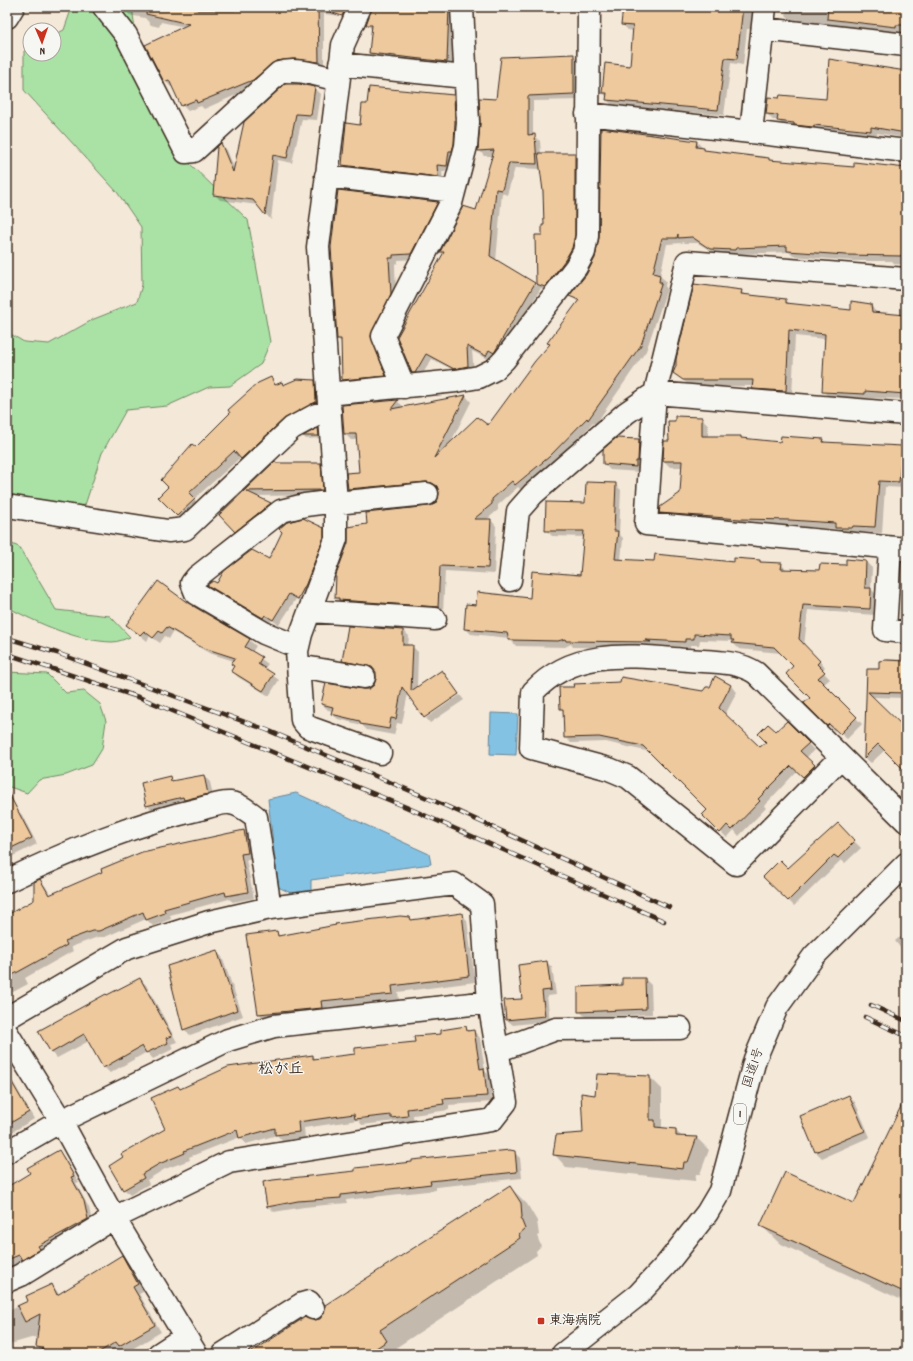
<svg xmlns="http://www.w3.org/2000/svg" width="913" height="1361" font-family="Dekko,'Klee One',sans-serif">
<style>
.green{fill:#aae2a6;stroke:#728662}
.water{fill:#84c2e4;stroke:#678595}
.shadow{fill:#0003;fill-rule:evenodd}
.building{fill:#eec99e;stroke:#3b2a1e}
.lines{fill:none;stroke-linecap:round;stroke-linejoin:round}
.minor-casing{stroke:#3b2a1e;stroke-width:25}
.highway-casing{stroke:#3b2a1e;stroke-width:25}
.minor{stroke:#f6f6f2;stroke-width:22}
.highway{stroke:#f6f6f2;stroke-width:22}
.rail-casing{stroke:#3b2a1e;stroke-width:4.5}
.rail{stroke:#f6f6f2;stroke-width:3;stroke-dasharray:9;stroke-linecap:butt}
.poi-dot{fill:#c8321e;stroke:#f6f6f2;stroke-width:1.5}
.labels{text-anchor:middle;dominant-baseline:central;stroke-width:3;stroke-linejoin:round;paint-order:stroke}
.shield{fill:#f6f6f2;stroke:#73675e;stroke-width:1}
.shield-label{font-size:12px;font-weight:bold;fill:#3b2a1e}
.street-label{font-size:13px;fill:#3b2a1e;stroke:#f6f6f2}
.poi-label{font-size:13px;font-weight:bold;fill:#3b2a1e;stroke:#f6f6f2;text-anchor:start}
.quarter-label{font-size:15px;font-weight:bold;fill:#3b2a1e;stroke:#f6f6f2}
</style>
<rect width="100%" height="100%" fill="#f4e8d9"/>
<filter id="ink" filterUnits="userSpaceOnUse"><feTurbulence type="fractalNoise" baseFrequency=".025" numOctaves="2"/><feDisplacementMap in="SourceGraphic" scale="8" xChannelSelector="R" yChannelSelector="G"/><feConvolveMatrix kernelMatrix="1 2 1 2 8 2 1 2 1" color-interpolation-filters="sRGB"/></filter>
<g filter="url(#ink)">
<path class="green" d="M72 7H132L135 29 188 162 248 220 270 342 261 364 230 386 209 387 167 406 126 410 102 453 85 505 71 509 7 502V332L24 342 49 344 94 319 137 302 142 285 141 227 117 192 24 90V51L30 48V54H54V35L64 30Z
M7 542 19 547 56 610 110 616 130 637C125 639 118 642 112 642 76 641 38 623 7 607Z
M7 672 47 674 66 693 84 691 100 704 106 721 102 749 92 765 66 775 39 780 27 793 7 786Z"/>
<path class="water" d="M491 713 518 714 516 755 490 754Z
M296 793 429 854 431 864 311 880V894H293L278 887 268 799Z"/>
<path class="shadow" d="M124 7H355L350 17 324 14V68L259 85 204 109 201 106 188 111 182 105 173 86 171 87 165 81 185 27 161 22 159 27 151 25 145 18 129 15Z
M373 7H449L455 13 453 67 376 59 370 53 372 30 367 24Z
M624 7H754L751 29H747L743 65 731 63 724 115 613 106 607 100V97L603 93 606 64 631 67 634 31 628 30 622 24Z
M787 7H906V34L858 27V29L792 22 786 16Z
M573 55 579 60 580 100 533 101V135L540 141 541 154H575L580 159 579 241 550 292 541 288 499 358 492 361 472 351 474 372 461 374 432 359 420 378H418L413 372 444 254 441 252 477 212 493 156H484L479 150 497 101ZM515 168 541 169 545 226 543 236H536L537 286 496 261 502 193 507 195Z
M830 60 906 71V138L877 133 876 136 784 127 778 120H773L767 114 768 98 827 100Z
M299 85 315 88 321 94 317 120 302 119 292 163 278 160 271 220 258 205 220 200 214 194 221 144 227 150 235 170Z
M454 96 460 102 453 172 442 171 443 182 349 171 343 165 361 126Z
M697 142 706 151 769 159 771 161 855 168H900L901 164H906V265L895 264 892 261H853L793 256 789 252 741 254V255L716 254 698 243H685L683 242 682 243 667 244 660 276 666 281 665 286 667 289 646 351 595 425 593 423 555 463 521 490 518 487 498 505V510L486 520H491L496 526 494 574 445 571 443 612 342 604 336 598 368 525 435 505 439 500 440 492 439 488 433 487 354 495 349 489 360 473 357 440H351L345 434 343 406 397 401 403 406 401 408 466 396 471 402 450 444 489 426 551 345 549 343 578 302 571 296Z
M437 203 443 208 417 259 398 260V263L395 264 396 300 391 381 349 386 343 380 342 343 338 339 332 247Z
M741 291 746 296 786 300 791 305 851 311 871 305 877 314 906 316V399L829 397 823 391 825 339 795 336 792 397 759 394 753 388V386H690L674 373Z
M270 378 277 386 314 381 320 387 322 408 248 464 241 457 194 499 200 505 183 521 159 497 169 487 196 448Z
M702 418 708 425V437H740L743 439 781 443 823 440 826 443 906 447V488L885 487 882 533 859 532V535L843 534 838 529 667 519 660 512 681 493 683 467H670L664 461 670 442Z
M318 429 321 432V438L306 439 304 437Z
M639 440 645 446 641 472 610 470 604 464Z
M275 463 276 464H320L326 469 327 495 254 496 271 504 276 509 241 536 220 515Z
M615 484 621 490 619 534 623 538 621 560 735 563 760 561 763 563 781 564 787 570 820 571 847 567V560L866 562 872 568 871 589 877 595 875 615 808 610 804 646 825 667 822 671 830 679 823 685 862 724 847 739 836 729 834 731 806 703 811 698 794 666 781 653 739 649 733 643 734 641 700 640 699 645H691L690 647 652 645 655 648 573 647 571 644 565 647 516 646 509 638 471 634 465 628 477 606 531 599 581 576 585 537 552 536 546 530Z
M323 529 329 535 304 604 296 599 279 625 272 620 270 623 214 591 209 585H217L269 560Z
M906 584V614L904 612Z
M188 604 249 640 256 646 252 652 268 664 264 669 279 680 269 696 238 677 232 671 235 666 234 661 209 653 173 632 169 639 165 636 160 643 150 636 147 641 128 625Z
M403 630 409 636 408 646H412L418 652 417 688 442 671 458 693 424 717 408 693 402 724 397 723 394 735 367 730 362 725 338 719 332 714 333 711 328 710 322 704 369 689 375 685 377 680V672L349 666 343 660 344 648Z
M887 659 906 660V698L873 697 906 731V771L885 750 871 763 865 758 868 670H880L887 663Z
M716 678 731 686 737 692 725 715 760 748 787 722 814 750 806 758 821 772 810 783 797 771 764 806 766 808 739 836 734 830 727 838 704 815 709 810 650 752 606 742 571 743 565 737 564 712 561 708 704 692 711 688Z
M460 695 464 700 430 723 426 718Z
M204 776 210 782 214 800 153 811 147 805 170 777 174 782Z
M16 809 22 815 37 844 7 859V813Z
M838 825 861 848 845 863 841 860 794 906 765 877 788 870Z
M243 831 250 837 253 859 246 860 254 898 233 902 229 899 170 915 171 919 153 926 146 919 105 937H98L71 947 73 951 25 978 28 984 13 992 7 985V916L35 900 40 880 46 887 51 896Z
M461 914 467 920 475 982 398 992 399 1000 327 1007 328 1014 265 1019 258 1013 276 932 281 937 410 918 412 920Z
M906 932V955L895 941Z
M216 951 222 957 243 1016 190 1035 184 1029Z
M546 962 552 967 556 995 547 996 550 1021 513 1025 507 1020 523 1000Z
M140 979 146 985 177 1042 171 1044 173 1049 153 1059 147 1052 110 1073 104 1067 89 1041 57 1058 51 1052 107 996Z
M645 979 651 985 652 1014 586 1017 579 1011 623 986Z
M466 1028 470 1032 474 1031 480 1038 485 1071 490 1076 492 1102 449 1105V1110L413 1115 414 1122 398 1123 396 1121 362 1125 358 1120 304 1128 305 1138 282 1141 277 1135 246 1144 240 1137 189 1157 190 1160 165 1169 147 1180 149 1184 130 1195 124 1189 166 1130 178 1087 181 1090 313 1056 316 1059 356 1055 416 1043Z
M7 1071 34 1119 7 1135Z
M598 1075 650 1077 662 1089V1128L675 1130 682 1137 697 1138 709 1150 700 1174H696L695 1181 566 1167 554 1154 584 1134 596 1096Z
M849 1096 855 1102 870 1137 822 1158 816 1152 801 1116Z
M906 1117V1302L779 1243 762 1226 854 1204Z
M58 1151 64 1157 79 1182 76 1183 89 1208 93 1225 7 1268V1188L31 1173Z
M514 1152 520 1158 522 1178 436 1187V1190L346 1200 347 1203 304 1207 274 1212 268 1206 356 1172Z
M510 1187 527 1204 537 1221 539 1235 537 1236 541 1246 536 1251 537 1255 397 1347 401 1354H265L313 1322 320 1319Z
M121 1256 128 1263 145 1291 139 1294 161 1332 127 1352 123 1349 114 1354H43L37 1347 38 1336 7 1345V1312L29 1301 52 1285 60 1295Z
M906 1335V1354H896Z"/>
<path class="building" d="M147 7H197V10H235V8L318 7 319 62 294 59 276 61 253 80 197 103 196 100 181 106 169 80 164 82 145 45 189 24 146 14Z
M331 7H346L342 16 330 12Z
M372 7H449L447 62 369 53 372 25H366Z
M623 7H743L737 59 725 58 718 110 606 100 607 93H602L605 63 630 66 633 26 621 25Z
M828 7H906V25H896V27L827 19Z
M574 54V94L528 96V135L535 134 537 164 509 163 502 190 496 189 490 256 535 283 494 353 489 350 486 356 467 346 468 366 454 369 426 354 415 373H412L397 337 444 252H440L463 206 476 210 494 150 478 151 480 123 479 98 496 99 501 57Z
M829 59 906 71V133L871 127V131L814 125 813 127 794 125V123L777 121 778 115 766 114 768 97 779 98 780 95 826 99Z
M285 84H299L315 87 311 115 296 114 287 158 273 155 265 215 253 200 213 195 217 147 221 143 233 172 244 122Z
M369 87 454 95 455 122 454 144 452 151H449L447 166 437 165 438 177 342 165 346 123 360 125 362 104H367Z
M601 128 697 141 696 147 704 148V150L769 158V160L854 167V162L906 168V255H901V256L846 255 787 251V246L736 248 735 250 710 249 692 237 678 238V234L677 238H662L653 273 660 275 659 282H662L641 345 588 420 587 418 549 457 515 485 512 481 492 499V504L474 519H491L488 568 440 566 438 607 339 600V598H335L336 575 348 543V527L367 524 366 513 429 506 435 504 438 499 439 493 437 486 432 483 426 482 348 489 346 473 359 472 356 434H344L342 405 398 400 391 409 466 395 434 458 477 417 488 425 535 361 550 344 547 343 579 300 569 296 586 275 595 258 599 238Z
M538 153H575V235L572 248 565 260 545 287 536 284 535 235H542V225H544L543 191Z
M338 190 438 202 411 254 393 255V258H389L391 294 371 336 386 376 342 380 341 339H337L331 247Z
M694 284 742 290 741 294 786 299V303L851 310V301L871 304 872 312 906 315V394L865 391V394L822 392 825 334 789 330 786 391 752 389 753 380H683L673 373 676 366V359Z
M271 377 275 385 282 382 283 385 297 379 315 380 316 402 284 419 241 459 234 451 189 493 195 499 177 516 158 497 168 487 161 480 192 444 196 447 230 413 228 410 258 383Z
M675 416 702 417V436H741V438L780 442 781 436 824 439 823 442 902 446 899 482 879 481 875 527 853 526 852 528H835V523L790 520 740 519 659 513 660 507 680 493 682 461H663L664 441H669L668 421H675Z
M318 428 319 436H303Z
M616 438 639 439 638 461H636V467L603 464V449Z
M275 461 276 463H321L323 490 246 491 271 503 235 532 219 515Z
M586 482 616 483 614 531H618L615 559 654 561 655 554 734 562V558L760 560V562L782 563 781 569 819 570 820 564 846 565V559L866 561 865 588H871L870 609 803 605 799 639 820 661 817 664 825 672 818 678 857 717 840 734 829 724 827 726 804 703 810 698 786 674 793 666 774 647 732 643 734 640H731V636L694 634V639H685V642L646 640 651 642 566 641 565 639 558 641 509 640 507 633 464 629 466 604 476 605 477 592 530 598 532 571 580 575 584 531H545L546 502 585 503Z
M303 518 324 528V537L306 584 298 599 289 594 273 620 265 615 263 618 207 585 213 581 217 583 224 571 252 550 269 559 282 532 279 529 287 522Z
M158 581 188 603 250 639 245 647 262 657 258 664 274 674 263 691 231 671 234 666 231 664 235 658 201 647 167 627 162 633 159 631 153 638 144 631 140 635 126 625Z
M348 626 403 630V645H413L411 691 442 670 459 694 424 718 402 687 396 719 391 718 389 729 360 724V721L331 714 333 707 321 704 326 683 362 689H369L374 685 376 679V672L372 667 342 661Z
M886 660 906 661V693L868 692 906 729V772L878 744 864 758 867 669H879V661Z
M715 676 731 685 719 708 760 747 766 742 758 734 768 724 776 731 787 721 809 743 800 751 815 765 803 777 791 766 758 799 760 801 732 830 727 825 720 833 702 815 707 810 643 746 599 737 564 738 563 709H560L559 687H574L573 684 620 682 621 677 703 691 706 687H710Z
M204 775 208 794 184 800 183 797 146 806 141 783 170 776 171 781Z
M7 790 32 838 7 850Z
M838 823 855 841 838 858 834 855 788 901 763 877 780 860 788 868Z
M244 830 248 853 241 854 248 892 226 896 225 892 164 909 165 913 146 920 143 912 99 931H92L65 941 67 945 7 978V915L34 900V882L40 879 49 895 102 872 101 869 142 852Z
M462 913 469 976 392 986 393 994 321 1001 322 1008 258 1014 246 935 277 931 278 936 336 925 335 924 400 916 410 917 411 920Z
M217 950 237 1010 183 1030 167 966Z
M547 961 551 990 542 991 545 1016 506 1020 504 1000 522 999 518 965Z
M140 978 172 1036 166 1038 168 1043 146 1053 142 1046 103 1068 84 1034 51 1053 38 1031 106 994 107 995Z
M622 978H645L646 1009 578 1012V987L622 985Z
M466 1026 467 1031 474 1030 480 1069 484 1068 487 1096 443 1099 444 1104 407 1109 408 1116 391 1118V1115L355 1119 354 1114 298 1122 299 1132 275 1135V1128L239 1138 237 1130 184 1151 185 1153 159 1164 142 1174 144 1178 123 1190 109 1166 123 1157 121 1154 165 1129 151 1098 178 1086 180 1089 228 1067 313 1055V1059L355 1054V1048L415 1042 414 1036 441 1034V1030Z
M7 1074 29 1112 7 1125Z
M597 1074 650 1076V1120H655V1127L676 1129V1136L697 1137 688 1162H684L683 1169 553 1155 556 1135 583 1133 581 1093 595 1095Z
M849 1095 865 1131 815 1152 800 1116Z
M906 1096V1293L760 1226 785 1172 854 1203Z
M59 1150 74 1176 71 1177 84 1201 88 1219 38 1246 40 1249 22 1260 19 1255 7 1260V1187L30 1173 27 1168Z
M510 1150 515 1151 517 1172 430 1181 431 1184 341 1195V1198L298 1201 267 1207 263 1182 273 1180 355 1171V1168L412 1162V1160Z
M510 1186 521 1203 522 1217 521 1219 525 1229 519 1234 520 1238 380 1330 387 1341 367 1354H249L305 1317 313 1320 320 1319 324 1313 325 1305Z
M122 1255 138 1284 133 1287 155 1325 119 1346 116 1342 96 1354H42L43 1348 36 1347 40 1314 25 1322 17 1306 28 1301 26 1296 52 1284 57 1295Z"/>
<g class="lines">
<defs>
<path id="minor" d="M104 7 126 35 186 152 194 151 279 73C297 67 320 76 338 80
M360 7 343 45 318 247 336 503V539L301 634 297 651 302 720 308 727 380 753
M7 17 13 7
M764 29 906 45
M340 64 465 77
M587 114 751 132 906 151
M751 132 765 7
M326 176 454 191
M906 279 687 262 655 393 646 524 906 549
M404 387 383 336 451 203 466 146 468 122 462 7
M328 394 456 381 479 377 495 369 504 360 576 267 584 252 587 236 589 7
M336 503 427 494
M7 506 168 531 185 529 292 428 316 415 330 412
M890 548 885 630 906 632
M510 580 518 511 533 494 626 413 655 393 906 414
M310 611 435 619
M298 647 264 633 196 593 192 583 197 577 281 511 305 505 336 501
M298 666 364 677
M841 757 736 864 628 777 609 769 531 748 533 692C575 647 632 656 688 660 712 662 736 660 756 673L906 821
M7 881C69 851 133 824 200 809 208 807 221 802 230 803 240 804 248 811 256 817L270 908
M7 1018 127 948 209 922 270 908 454 884 482 904 489 1002 506 1102 492 1120 229 1162 114 1218 21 1275 7 1281
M7 1033 61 1121 114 1218 196 1354
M497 1051 556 1029 680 1028
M7 1152 61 1121 228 1040 274 1026 489 1002
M159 1354 185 1337
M223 1354 302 1304 309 1302 313 1308"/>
<path id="highway" d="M563 1354 638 1295 666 1265 707 1213 720 1191 755 1059 777 1007 814 956 906 864"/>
</defs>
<use href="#minor" class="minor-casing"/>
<use href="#highway" class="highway-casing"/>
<use href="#minor" class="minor"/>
<use href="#highway" class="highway"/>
<defs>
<path id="rail" d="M7 638 57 653 267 730 446 806 669 907
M7 654 141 698 406 807 664 921
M871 1005 906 1021
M865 1017 906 1036"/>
</defs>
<use href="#rail" class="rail-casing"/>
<use href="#rail" class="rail"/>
</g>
</g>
<rect class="poi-dot" x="537" y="1317" width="8" height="8" rx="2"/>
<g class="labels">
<rect class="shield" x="734" y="1104" width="12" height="20" rx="3"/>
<g class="shield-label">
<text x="740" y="1114">1</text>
</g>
<g class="street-label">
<text transform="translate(754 1068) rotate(-72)">国道1号</text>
</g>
<g class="poi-label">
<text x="549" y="1321">東海病院</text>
</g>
<g class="quarter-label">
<text x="281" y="1070">松が丘</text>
</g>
</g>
<rect width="913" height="1361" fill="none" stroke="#f6f6f2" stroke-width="24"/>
<rect x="12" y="12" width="889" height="1337" fill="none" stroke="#3b2a1e" stroke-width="1.5" filter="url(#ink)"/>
<g transform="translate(42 42) rotate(178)"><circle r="19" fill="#f6f6f2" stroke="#aba49d"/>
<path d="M0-3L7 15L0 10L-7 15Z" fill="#c8321e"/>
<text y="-6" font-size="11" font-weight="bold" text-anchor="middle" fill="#3b2a1e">N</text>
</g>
</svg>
